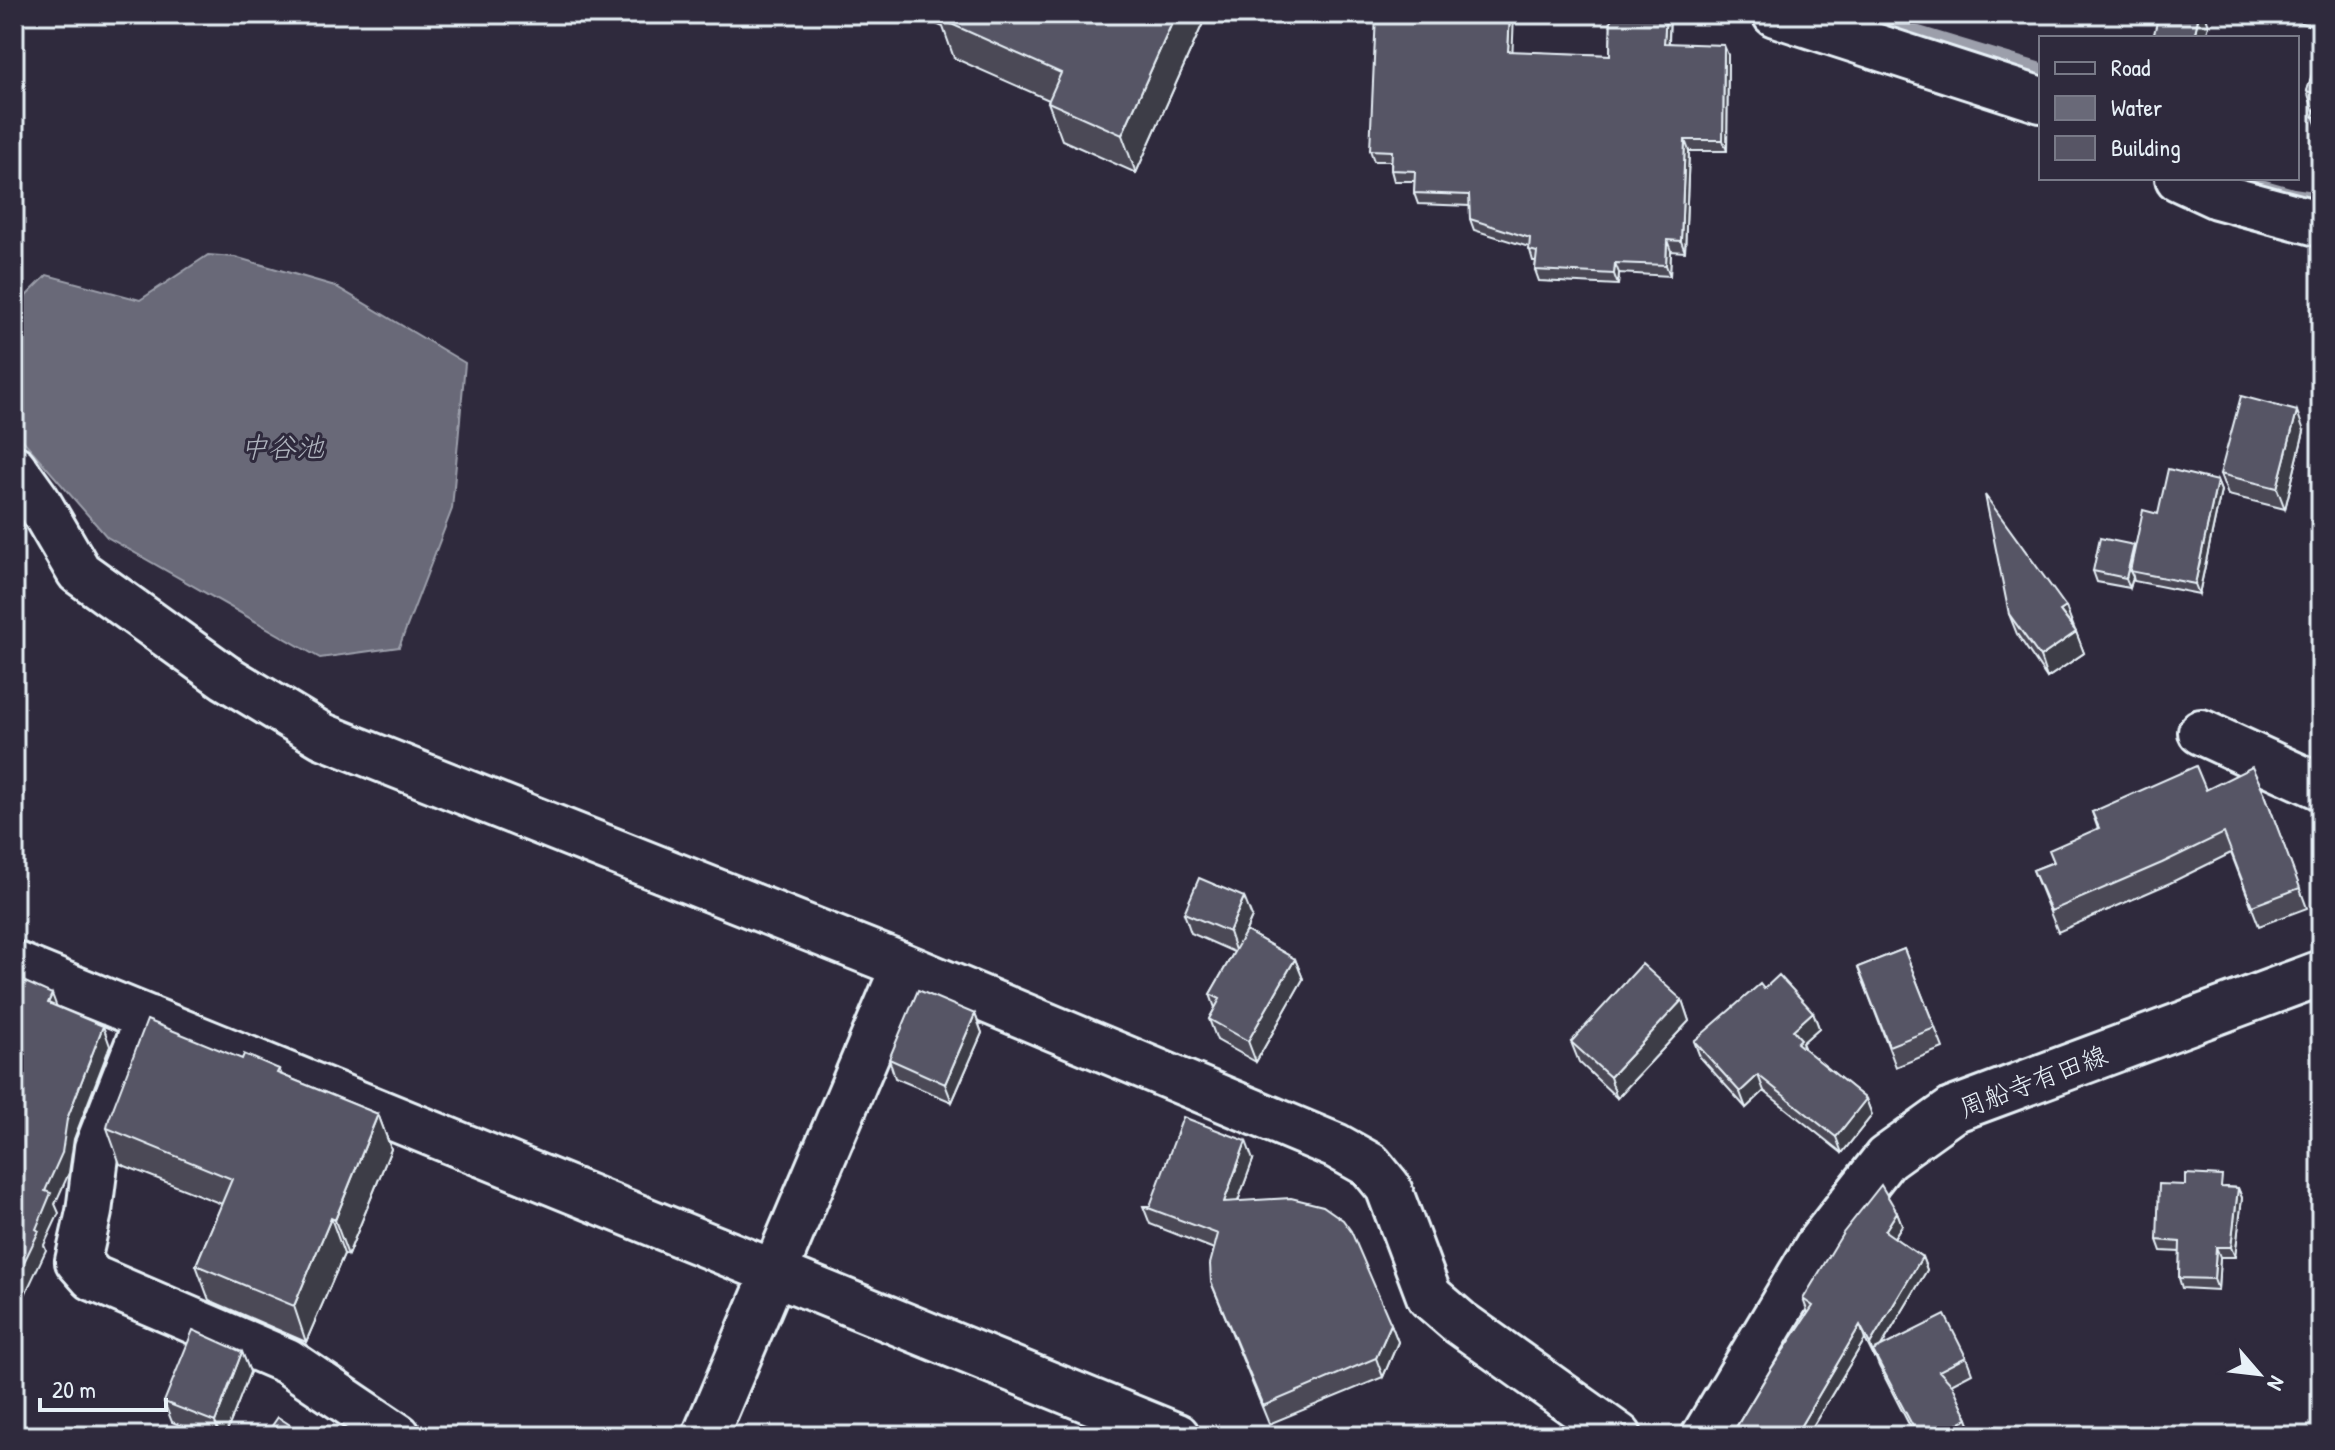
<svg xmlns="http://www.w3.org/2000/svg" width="2335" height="1450" font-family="'Patrick Hand','Klee One',sans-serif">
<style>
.water{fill:#696978;stroke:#9c9fab;stroke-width:2}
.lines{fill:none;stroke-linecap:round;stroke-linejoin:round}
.stream{stroke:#9c9fab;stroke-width:12}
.street-casing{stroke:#e8f1f8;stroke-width:50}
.secondary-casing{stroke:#e8f1f8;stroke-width:50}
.street{stroke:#2f2a3d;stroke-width:44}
.secondary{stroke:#2f2a3d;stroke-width:44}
.wall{fill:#4b4957;stroke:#e8f1f8;stroke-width:2}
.shaded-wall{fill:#3d3c47;stroke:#e8f1f8;stroke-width:2}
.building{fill:#575565;stroke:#e8f1f8;stroke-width:2}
.labels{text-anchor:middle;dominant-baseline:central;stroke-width:6;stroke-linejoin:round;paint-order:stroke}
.street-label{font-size:26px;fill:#e8f1f8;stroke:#2f2a3d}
.water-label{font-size:28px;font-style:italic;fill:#afb4be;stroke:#2f2a3d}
</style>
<rect width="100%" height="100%" fill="#2f2a3d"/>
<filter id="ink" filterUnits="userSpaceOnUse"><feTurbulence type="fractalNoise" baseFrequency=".0125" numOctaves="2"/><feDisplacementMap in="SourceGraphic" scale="16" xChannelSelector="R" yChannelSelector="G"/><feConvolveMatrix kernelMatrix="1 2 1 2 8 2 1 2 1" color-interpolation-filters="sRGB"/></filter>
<g filter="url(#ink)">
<path class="water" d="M208 255 235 257 335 286 465 363 452 509 399 647 320 658 107 537 14 430V308L47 275 140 300Z"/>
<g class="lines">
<path class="stream" d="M1859 14 2041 69
M2237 178 2293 194 2321 198"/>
<defs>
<path id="street" d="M1775 14 2041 100
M2178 178 2217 196 2321 224
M14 468 37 500 79 572 225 677 323 736 904 966 1336 1146 1370 1165 1388 1187 1429 1296 1459 1322 1619 1436
M2201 732 2321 787
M14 964 1177 1436
M148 1018 97 1148 89 1212 78 1261 93 1278 287 1361 398 1436
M705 1436 904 966"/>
<path id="secondary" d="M1704 1436 1818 1245 1886 1158 1953 1110 2321 973"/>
</defs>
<use href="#street" class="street-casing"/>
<use href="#secondary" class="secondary-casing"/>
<use href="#street" class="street"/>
<use href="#secondary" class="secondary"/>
</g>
<path class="wall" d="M914 14H1207L1136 173 1062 140 1048 102 1049 100 954 58 943 27Z
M1611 14H1670L1669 43 1728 55 1727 151H1689L1685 252 1671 251 1670 276 1619 273 1618 285 1539 281 1535 270 1536 261H1533L1529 247 1474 230 1470 219V206L1418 204 1414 193 1415 181H1394L1391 170V161H1374L1370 150 1512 52 1610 55Z
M2081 14H2149L2148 22Z
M2289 14H2321V33L2317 32 2315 27 2291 20Z
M2321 54V137L2313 116 2314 112 2307 91Z
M2304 431 2285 509 2228 495 2220 474Z
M2217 481 2221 491 2199 594 2134 581 2133 577 2130 588 2097 582 2093 571 2134 545 2135 549 2158 514Z
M2066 607 2084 653 2047 678 2017 634 2009 614Z
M2206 790 2264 792 2307 908 2259 926 2231 853 2170 883 2058 932 2033 870 2053 862 2098 829 2092 812Z
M1184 913 1252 917 1246 931 1295 959 1303 979 1256 1062 1217 1040 1209 1019 1215 1008 1210 994 1234 952 1191 933Z
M1904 949 1943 1048 1896 1067 1858 967Z
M1764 989 1813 1012 1819 1028 1802 1043 1805 1050 1866 1099 1872 1115 1842 1153 1764 1091 1746 1108 1700 1057 1694 1041Z
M1682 1000 1689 1021 1617 1098 1579 1062 1571 1042Z
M975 1014 982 1033 952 1102 895 1078 889 1059Z
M242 1059 279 1069 282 1075 378 1114 391 1149 348 1255 344 1254 306 1342 209 1300 196 1265 222 1204 120 1164 107 1128Z
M1253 1160 1238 1201 1391 1324 1398 1342 1383 1377 1269 1424 1211 1282 1214 1249 1150 1224 1143 1206H1150Z
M2225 1187 2238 1188 2242 1198 2235 1257H2220L2218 1290 2182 1288 2179 1278 2180 1252 2161 1251 2157 1240Z
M1897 1212 1902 1225 1894 1238 1922 1257 1927 1270 1881 1347 1966 1357 1972 1373 1951 1384 1968 1419 1974 1435 1971 1436H1915L1879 1366 1875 1356 1874 1357 1865 1339 1807 1436H1731L1808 1313 1803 1299Z
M242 1352 250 1372 225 1436H206L172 1422 164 1402Z"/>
<path class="shaded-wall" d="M1176 14H1207L1136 173 1122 135Z
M1510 14H1514L1512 62 1508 51Z
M1666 14H1670L1668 54 1664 43Z
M2199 14H2205L2209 25 2206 38H2194Z
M1724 45 1728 55 1727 151 1723 140Z
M1685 140 1689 151 1685 252 1681 241Z
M1667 240 1671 251 1670 276 1666 265Z
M1615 263 1619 273 1618 285 1614 274Z
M2297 411 2304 431 2285 509 2277 488Z
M2217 481 2221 491 2199 594 2195 584Z
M2134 545 2138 555 2130 571 2133 577 2130 588 2126 578Z
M2066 607 2073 627 2060 611Z
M2076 632 2084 653 2047 678 2040 657Z
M1244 897 1252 917 1236 953 1229 932Z
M1295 959 1303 979 1256 1062 1248 1041Z
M52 994 59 1013 48 1003Z
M1682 1000 1689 1021 1617 1098 1610 1077Z
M1813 1012 1819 1028 1802 1043 1807 1056 1803 1060 1793 1030Z
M975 1014 982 1033 952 1102 945 1084Z
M103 1026 110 1046 74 1139 69 1173 55 1204 59 1213 44 1245 46 1250 16 1314 14 1310V1283L36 1229 45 1191 67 1119Z
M1758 1075 1764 1091 1746 1108 1740 1092Z
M1866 1099 1872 1115 1842 1153 1836 1137Z
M378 1114 391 1149 348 1255 335 1220Z
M1246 1141 1253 1160 1231 1220 1224 1202Z
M2238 1188 2242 1198 2235 1257 2231 1247Z
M1897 1212 1902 1225 1889 1245 1885 1231Z
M331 1218 344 1254 306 1342 294 1306Z
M2216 1247 2220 1257 2218 1290 2214 1279Z
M1922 1257 1927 1270 1876 1355 1873 1351 1875 1356 1874 1357 1870 1344Z
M1391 1324 1398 1342 1383 1377 1376 1358Z
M1860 1325 1865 1339 1807 1436H1799L1797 1432Z
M242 1352 250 1372 225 1436H220L215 1422Z"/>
<path class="building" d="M943 14H1176L1122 135 1048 102 1061 73 940 19Z
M1376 14H1510L1508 51 1610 55 1611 14H1666L1664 43 1724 45 1723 140H1685L1681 241 1667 240 1666 265 1615 263 1614 274 1535 270 1537 252 1529 250 1530 238 1470 219 1469 195 1414 193 1415 171 1391 170 1392 151 1370 150Z
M2159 14H2199L2194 38H2153Z
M2312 14H2321V18L2311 16Z
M2318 53 2321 54V119L2313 116 2320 95 2307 91Z
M2241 396 2297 411 2277 488 2220 474Z
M2168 469 2217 481 2195 584 2130 571 2143 510 2158 514Z
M1985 495 2066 607 2060 611 2076 632 2040 657 2009 614Z
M2100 538 2134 545 2126 578 2093 571Z
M2196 766 2206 790 2252 767 2264 792 2300 888 2252 906 2224 833 2162 863 2051 911 2033 870 2054 862 2049 850 2099 828 2092 812Z
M1199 878 1244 897 1229 932 1184 913Z
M1246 931 1295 959 1248 1041 1209 1019 1220 999 1210 994Z
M1904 949 1935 1028 1889 1046 1858 967Z
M1642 964 1682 1000 1610 1077 1571 1042Z
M1779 975 1813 1012 1793 1030 1801 1039 1797 1043 1866 1099 1836 1137 1758 1075 1740 1092 1694 1041 1760 984 1764 989Z
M14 977 52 994 48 1003 103 1026 67 1119 62 1153 45 1191 51 1193 36 1229 39 1231 14 1283Z
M918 990 975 1014 945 1084 889 1059Z
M147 1020 242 1059 244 1054 279 1069 277 1073 378 1114 335 1220 331 1218 294 1306 196 1265 232 1179 107 1128 109 1119Z
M1183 1117 1246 1141 1224 1202 1291 1198 1323 1206 1343 1220 1351 1231 1391 1324 1376 1358 1263 1406 1211 1282 1210 1264 1218 1234 1143 1206H1150Z
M2185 1174 2222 1176 2221 1187 2238 1188 2231 1247H2216L2214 1279 2179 1278 2180 1242 2157 1240 2159 1184 2185 1185Z
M1881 1185 1897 1212 1885 1231 1922 1257 1870 1344 1860 1325 1797 1432 1803 1436H1731L1771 1369 1813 1306 1803 1299 1843 1233Z
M1945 1315 1966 1357 1939 1371 1953 1386 1968 1419 1933 1436H1918L1873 1351Z
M193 1330 242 1352 215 1422 164 1402Z
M278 1417 307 1436H265Z
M1989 1429 1996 1436H1982Z"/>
</g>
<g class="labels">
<g class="street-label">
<text transform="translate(2033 1081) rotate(-21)">周船寺有田線</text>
</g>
<g class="water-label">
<text x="282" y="447">中谷池</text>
</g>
</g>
<rect width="2335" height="1450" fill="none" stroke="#2f2a3d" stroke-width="48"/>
<rect x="24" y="24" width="2287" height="1402" fill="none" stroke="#e8f1f8" stroke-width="3" filter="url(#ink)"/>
<rect x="2039" y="36" width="260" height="144" fill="#2f2a3d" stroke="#797a88" stroke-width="2"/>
<rect x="2055" y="62" width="40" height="12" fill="#2f2a3d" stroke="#797a88" stroke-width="2"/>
<text x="2111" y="76" font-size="24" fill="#e8f1f8">Road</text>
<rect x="2055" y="96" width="40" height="24" fill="#696978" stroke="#797a88" stroke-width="2"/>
<text x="2111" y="116" font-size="24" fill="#e8f1f8">Water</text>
<rect x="2055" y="136" width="40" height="24" fill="#575565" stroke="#797a88" stroke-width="2"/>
<text x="2111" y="156" font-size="24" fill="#e8f1f8">Building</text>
<g transform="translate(2259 1374) rotate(118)" stroke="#2f2a3d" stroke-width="6" paint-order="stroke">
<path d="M0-6L14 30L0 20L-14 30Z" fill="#e8f1f8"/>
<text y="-12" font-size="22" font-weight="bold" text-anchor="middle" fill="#e8f1f8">N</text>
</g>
<path d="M40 1398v12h126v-12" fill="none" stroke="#e8f1f8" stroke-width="4"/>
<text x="52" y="1398" font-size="24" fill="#e8f1f8" stroke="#2f2a3d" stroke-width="6" paint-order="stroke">20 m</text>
</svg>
